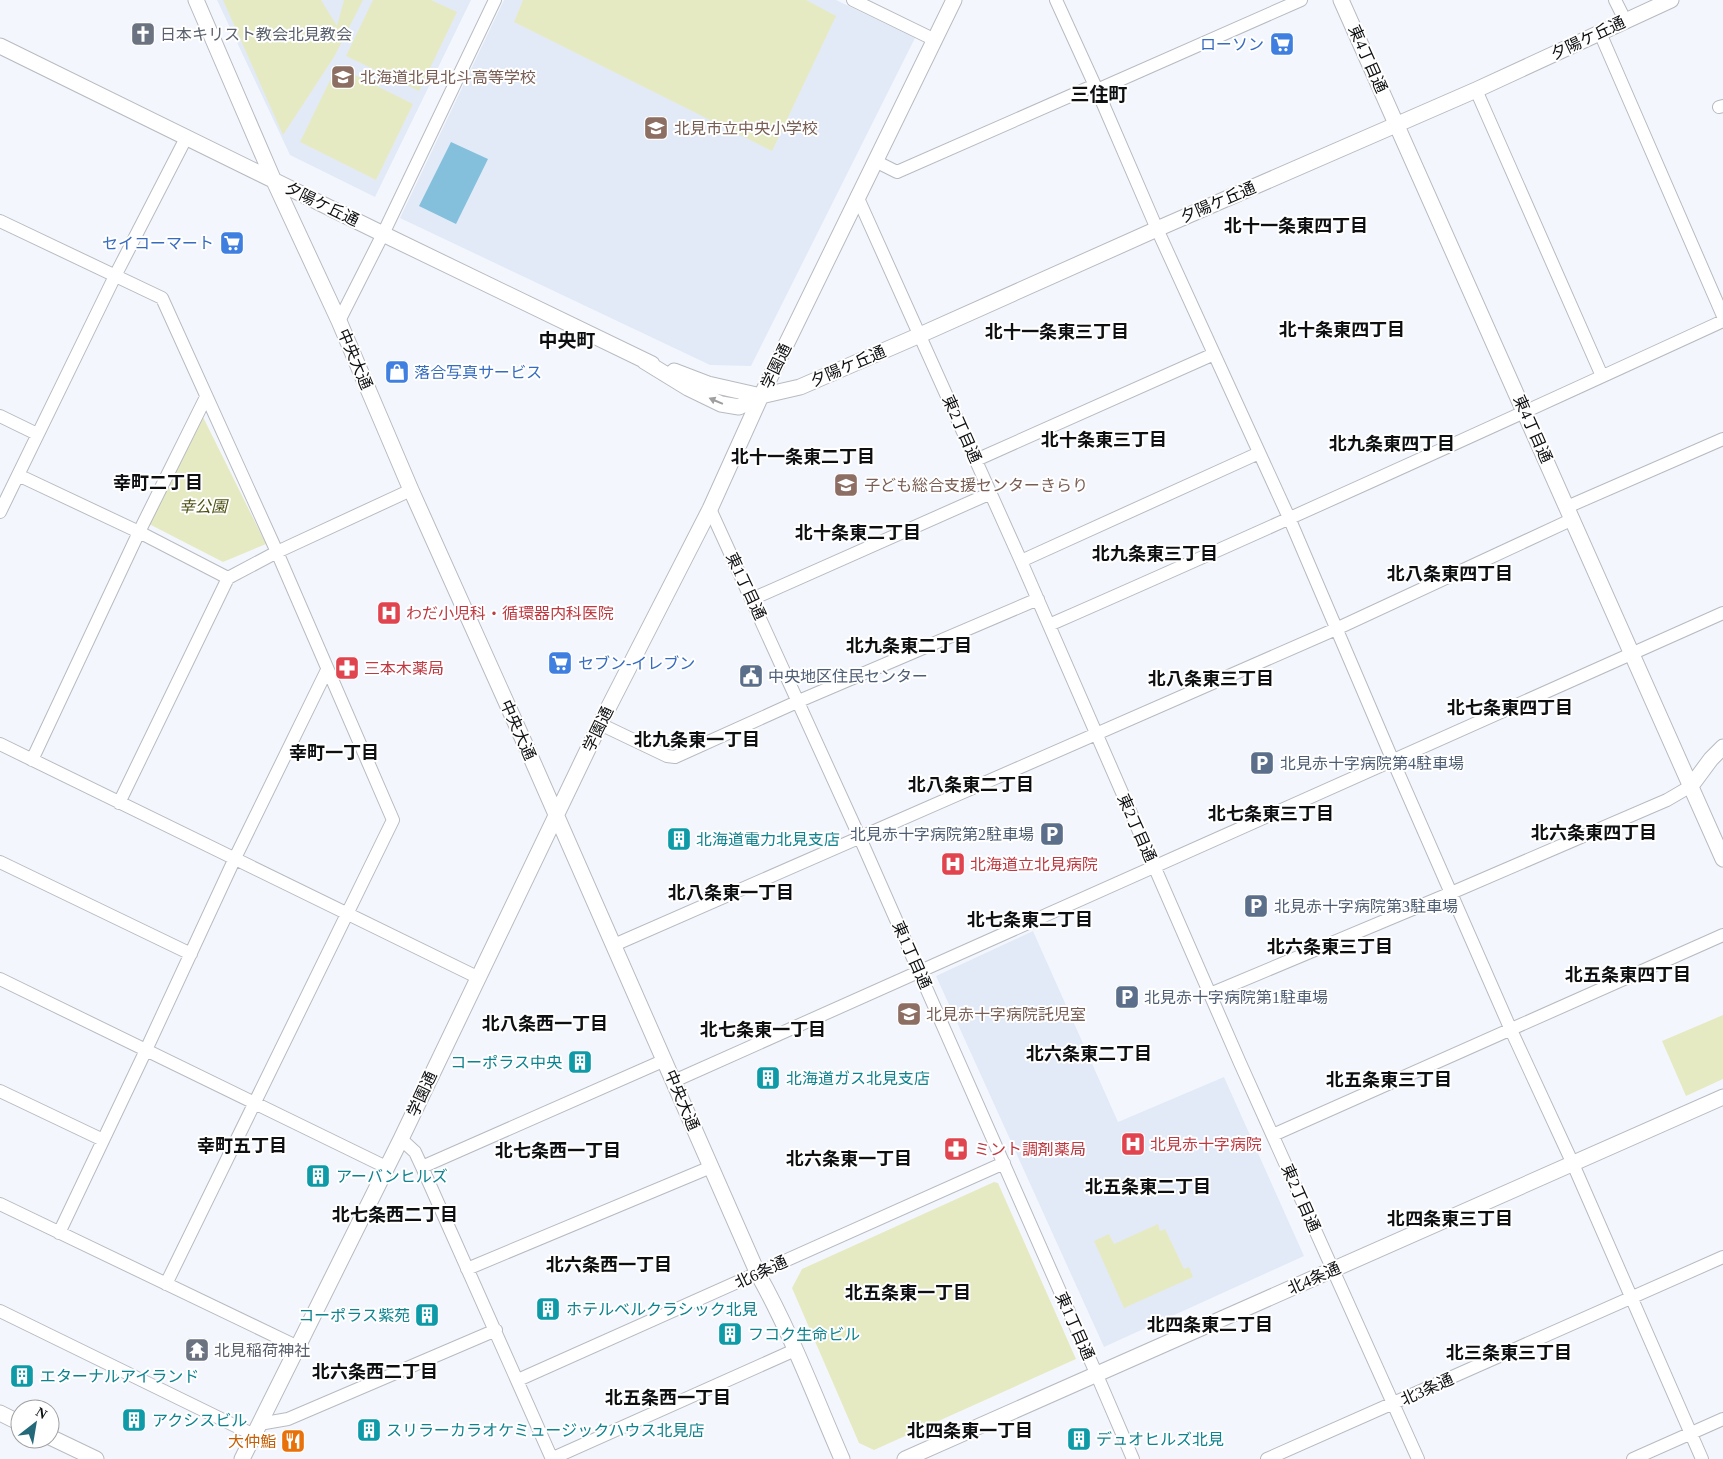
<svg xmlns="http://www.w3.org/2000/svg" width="1723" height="1459" font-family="'Times New Roman','Noto Sans JP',serif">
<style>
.built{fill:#e2eaf7}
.green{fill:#e6eac3}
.water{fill:#84c0dc}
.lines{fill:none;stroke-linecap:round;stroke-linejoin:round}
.minor-casing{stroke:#b7bbc1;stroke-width:14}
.tertiary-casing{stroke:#b7bbc1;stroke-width:17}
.minor{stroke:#fff;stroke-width:12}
.tertiary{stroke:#fff;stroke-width:15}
.oneway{fill:#9f9fa0}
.labels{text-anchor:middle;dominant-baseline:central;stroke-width:4;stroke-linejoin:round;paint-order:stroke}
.worship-label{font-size:16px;fill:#5b616d;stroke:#fff;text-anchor:start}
.street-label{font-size:16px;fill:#0e0f11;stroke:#fff}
.shop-label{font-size:16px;fill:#366cbe;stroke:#fff;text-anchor:end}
.education-label{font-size:16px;fill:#785e54;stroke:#fff;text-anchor:start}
.park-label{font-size:16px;font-style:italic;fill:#4f5112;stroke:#fff}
.health-label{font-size:16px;fill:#be3a42;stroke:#fff;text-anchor:start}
.service-label{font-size:16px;fill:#4e5e75;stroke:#fff;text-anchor:start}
.culture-label{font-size:16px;fill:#0d838f;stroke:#fff;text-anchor:start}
.food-label{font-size:16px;fill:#c56008;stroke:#fff;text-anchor:end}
.neighbourhood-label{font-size:18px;font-weight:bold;fill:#0e0f11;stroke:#fff}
.quarter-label{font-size:19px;font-weight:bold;fill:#0e0f11;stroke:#fff}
</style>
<rect width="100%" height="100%" fill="#f3f7fd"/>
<path class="built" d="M217 0H471L375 197 290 155Z
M504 0H836L915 38 751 366 710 365 400 218Z
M1033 931 1118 1122 1224 1077 1304 1256 1104 1347 936 976Z"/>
<path class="green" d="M223 0H321L337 26 344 0H363L334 57 283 135Z
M373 0H431L457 12 419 91 346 56Z
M523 0H806L836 16 772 151 514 22Z
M337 66 413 104 376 180 300 142Z
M203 417 266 544 223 562 149 524Z
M1723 1015V1079L1686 1096 1662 1041Z
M994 1182 998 1183 1076 1359 874 1450 859 1443 792 1288 802 1269Z
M1158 1224 1160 1231 1165 1229 1184 1269 1189 1267 1193 1277 1124 1308 1094 1241 1109 1234 1114 1244Z"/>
<path class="water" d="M451 142 488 159 456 224 419 206Z"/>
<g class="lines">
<defs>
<path id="minor" d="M853 0 935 40
M1056 0 1097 90 1157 229 1290 520 1393 761 1511 1030 1573 1164 1702 1459
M1615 0 1625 20
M1600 33 1723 316
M1097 90 1301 0
M1476 90 1602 376
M1719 107 1723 106
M875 161 897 172 1095 85
M857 196 1021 561 1240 1063 1418 1459
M0 221 162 298 277 552 393 820 166 1284
M339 321 383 234 495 0
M0 416 37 434
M976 460 1214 354
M18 475 139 532 228 578
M1567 507 1723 439
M710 509 860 838 1096 1373 1133 1459
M0 512 115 276 186 138
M1021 561 1259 453
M752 599 991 493
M1049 625C1275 526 1499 424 1723 321
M600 724 667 756 675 757 799 701 1038 599
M0 744 477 977
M32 760 139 532 206 397
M119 803 228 578 277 552 411 490
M0 862 191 954
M614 945 1336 629 1573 519
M0 979 386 1167
M1210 994 1451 893 1667 800 1691 786
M674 1081 1723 613
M0 1091 103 1140
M1273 1135 1723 935
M401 1139 415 1152 422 1167 552 1459
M422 1167 665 1060
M0 1204 298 1347
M59 1233 146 1050 235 858 327 670
M467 1269 711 1167
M0 1311 254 1435
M518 1380 1004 1163
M259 1424 288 1419 496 1330
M551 1459 795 1350
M1267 1459 1723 1257
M1633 1459 1723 1419"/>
<path id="tertiary" d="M196 0 274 181 339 321 411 490 529 753 758 1274C791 1333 815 1397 842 1459
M1341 0 1723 859
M0 46 383 234 652 364
M644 361 688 388 721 404 739 407 761 396 800 387 920 335 1157 229 1476 90 1671 0
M674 371 708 384 761 396
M1691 786 1711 759 1723 747
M0 1413 20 1423
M50 1437 96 1459
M242 1459 401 1139 600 724 710 509 761 396 954 0
M905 1459 1723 1097"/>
</defs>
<use href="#minor" class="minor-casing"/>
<use href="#tertiary" class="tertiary-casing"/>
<use href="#minor" class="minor"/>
<use href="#tertiary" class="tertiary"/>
</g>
<defs><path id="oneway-solid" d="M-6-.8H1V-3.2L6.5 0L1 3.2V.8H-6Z" transform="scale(1.25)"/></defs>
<use class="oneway" href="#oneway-solid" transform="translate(716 401) rotate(-157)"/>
<defs>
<symbol id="church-square" viewBox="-11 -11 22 22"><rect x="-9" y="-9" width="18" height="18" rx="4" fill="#6b7280" stroke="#fff"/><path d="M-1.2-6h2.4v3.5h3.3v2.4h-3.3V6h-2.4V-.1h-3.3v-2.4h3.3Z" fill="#fff"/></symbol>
<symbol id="supermarket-square" viewBox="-11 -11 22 22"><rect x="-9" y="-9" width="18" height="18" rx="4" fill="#3f7fe0" stroke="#fff"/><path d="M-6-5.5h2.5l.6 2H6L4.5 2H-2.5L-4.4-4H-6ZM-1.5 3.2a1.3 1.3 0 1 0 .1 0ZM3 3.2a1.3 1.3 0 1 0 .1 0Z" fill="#fff"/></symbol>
<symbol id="school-square" viewBox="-11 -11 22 22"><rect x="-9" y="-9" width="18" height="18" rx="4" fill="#8d6e63" stroke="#fff"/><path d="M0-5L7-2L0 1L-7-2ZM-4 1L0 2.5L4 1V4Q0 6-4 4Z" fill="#fff"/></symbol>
<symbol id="shop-square" viewBox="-11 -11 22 22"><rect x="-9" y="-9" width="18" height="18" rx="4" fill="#3f7fe0" stroke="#fff"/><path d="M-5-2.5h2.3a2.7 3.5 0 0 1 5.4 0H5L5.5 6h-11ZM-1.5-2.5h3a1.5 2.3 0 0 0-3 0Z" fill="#fff"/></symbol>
<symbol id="hospital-square" viewBox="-11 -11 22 22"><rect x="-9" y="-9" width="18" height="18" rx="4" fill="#e0444e" stroke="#fff"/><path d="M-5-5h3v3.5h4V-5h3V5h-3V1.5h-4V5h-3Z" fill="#fff"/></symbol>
<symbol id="pharmacy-square" viewBox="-11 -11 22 22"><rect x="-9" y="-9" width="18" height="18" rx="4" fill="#e0444e" stroke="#fff"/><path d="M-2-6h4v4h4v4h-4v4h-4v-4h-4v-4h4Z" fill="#fff"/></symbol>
<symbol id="civic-square" viewBox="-11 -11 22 22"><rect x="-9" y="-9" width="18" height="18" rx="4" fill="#5c6f8a" stroke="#fff"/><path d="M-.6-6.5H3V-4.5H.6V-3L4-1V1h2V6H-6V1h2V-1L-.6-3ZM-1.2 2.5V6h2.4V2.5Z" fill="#fff"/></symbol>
<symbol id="parking-square" viewBox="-11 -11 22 22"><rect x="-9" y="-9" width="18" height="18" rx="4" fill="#5c6f8a" stroke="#fff"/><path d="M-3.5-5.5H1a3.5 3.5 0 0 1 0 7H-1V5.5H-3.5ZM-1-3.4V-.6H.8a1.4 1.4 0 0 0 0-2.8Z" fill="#fff"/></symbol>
<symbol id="building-square" viewBox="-11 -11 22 22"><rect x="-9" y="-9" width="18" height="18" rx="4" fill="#0f9aa8" stroke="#fff"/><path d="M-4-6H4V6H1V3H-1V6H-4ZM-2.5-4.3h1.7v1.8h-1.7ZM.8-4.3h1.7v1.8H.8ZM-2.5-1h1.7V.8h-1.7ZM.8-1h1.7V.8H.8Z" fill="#fff"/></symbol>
<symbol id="temple-square" viewBox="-11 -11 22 22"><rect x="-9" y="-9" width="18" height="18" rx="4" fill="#6b7280" stroke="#fff"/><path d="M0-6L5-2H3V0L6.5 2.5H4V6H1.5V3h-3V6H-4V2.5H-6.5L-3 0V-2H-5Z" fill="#fff"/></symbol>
<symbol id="restaurant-square" viewBox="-11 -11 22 22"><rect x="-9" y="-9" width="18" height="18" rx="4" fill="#e8710a" stroke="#fff"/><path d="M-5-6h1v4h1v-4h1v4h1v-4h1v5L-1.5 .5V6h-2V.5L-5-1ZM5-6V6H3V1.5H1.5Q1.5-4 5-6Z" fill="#fff"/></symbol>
</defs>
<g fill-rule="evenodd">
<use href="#church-square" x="129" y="20" width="28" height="28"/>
<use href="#supermarket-square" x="1268" y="30" width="28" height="28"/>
<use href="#school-square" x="329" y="63" width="28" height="28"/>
<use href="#school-square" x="642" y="114" width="28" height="28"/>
<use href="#supermarket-square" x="218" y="229" width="28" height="28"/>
<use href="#shop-square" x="383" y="358" width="28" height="28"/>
<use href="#school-square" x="832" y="471" width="28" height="28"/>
<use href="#hospital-square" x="375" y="599" width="28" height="28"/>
<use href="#supermarket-square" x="546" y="649" width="28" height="28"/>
<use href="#pharmacy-square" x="333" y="654" width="28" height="28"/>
<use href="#civic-square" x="737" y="662" width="28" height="28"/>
<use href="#parking-square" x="1248" y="749" width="28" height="28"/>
<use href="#parking-square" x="1038" y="820" width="28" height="28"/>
<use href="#building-square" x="665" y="825" width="28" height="28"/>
<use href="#hospital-square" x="939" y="850" width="28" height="28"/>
<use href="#parking-square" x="1242" y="892" width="28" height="28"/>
<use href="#parking-square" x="1113" y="983" width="28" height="28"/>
<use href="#school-square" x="895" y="1000" width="28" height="28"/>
<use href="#building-square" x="566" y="1048" width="28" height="28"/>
<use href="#building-square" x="754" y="1064" width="28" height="28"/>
<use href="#hospital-square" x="1119" y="1130" width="28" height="28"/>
<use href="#pharmacy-square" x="942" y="1135" width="28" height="28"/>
<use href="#building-square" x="304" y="1162" width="28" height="28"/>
<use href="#building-square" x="534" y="1295" width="28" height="28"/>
<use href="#building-square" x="413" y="1301" width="28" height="28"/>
<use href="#building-square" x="716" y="1320" width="28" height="28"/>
<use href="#temple-square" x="183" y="1336" width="28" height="28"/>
<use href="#building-square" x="8" y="1362" width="28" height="28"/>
<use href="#building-square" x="120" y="1406" width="28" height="28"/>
<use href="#building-square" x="355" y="1416" width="28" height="28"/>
<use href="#building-square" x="1065" y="1425" width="28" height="28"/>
<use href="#restaurant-square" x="279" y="1427" width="28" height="28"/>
</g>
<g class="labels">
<g class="worship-label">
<text x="160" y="34">日本キリスト教会北見教会</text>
<text x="214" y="1350">北見稲荷神社</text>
</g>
<g class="street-label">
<text transform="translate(1588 38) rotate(-25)">夕陽ケ丘通</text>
<text transform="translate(1368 59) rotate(66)">東4丁目通</text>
<text transform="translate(1218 202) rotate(-23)">夕陽ケ丘通</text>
<text transform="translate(322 204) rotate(26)">夕陽ケ丘通</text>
<text transform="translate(355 359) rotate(67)">中央大通</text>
<text transform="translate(776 366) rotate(-64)">学園通</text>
<text transform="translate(848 366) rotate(-23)">夕陽ケ丘通</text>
<text transform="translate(962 429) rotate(66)">東2丁目通</text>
<text transform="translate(1533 429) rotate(66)">東4丁目通</text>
<text transform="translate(746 586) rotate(65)">東1丁目通</text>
<text transform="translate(598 729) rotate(-64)">学園通</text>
<text transform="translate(518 730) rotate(66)">中央大通</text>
<text transform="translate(1137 828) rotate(66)">東2丁目通</text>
<text transform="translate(912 955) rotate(66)">東1丁目通</text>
<text transform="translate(422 1094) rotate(-65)">学園通</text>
<text transform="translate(682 1100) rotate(67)">中央大通</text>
<text transform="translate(1301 1198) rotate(66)">東2丁目通</text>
<text transform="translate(761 1272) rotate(-25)">北6条通</text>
<text transform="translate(1314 1278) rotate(-24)">北4条通</text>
<text transform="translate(1075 1326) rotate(66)">東1丁目通</text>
<text transform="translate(1427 1389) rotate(-24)">北3条通</text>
</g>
<g class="shop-label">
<text x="1264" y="44">ローソン</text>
<text x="214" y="243">セイコーマート</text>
<text x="414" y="372" text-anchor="start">落合写真サービス</text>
<text x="578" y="663" text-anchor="start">セブン-イレブン</text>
</g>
<g class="education-label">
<text x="360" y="77">北海道北見北斗高等学校</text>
<text x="674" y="128">北見市立中央小学校</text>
<text x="864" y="485">子ども総合支援センターきらり</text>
<text x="926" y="1014">北見赤十字病院託児室</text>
</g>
<g class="park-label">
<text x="203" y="506">幸公園</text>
</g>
<g class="health-label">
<text x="406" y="613">わだ小児科・循環器内科医院</text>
<text x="364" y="668">三本木薬局</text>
<text x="970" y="864">北海道立北見病院</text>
<text x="1150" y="1144">北見赤十字病院</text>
<text x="974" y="1149">ミント調剤薬局</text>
</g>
<g class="service-label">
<text x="768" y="676">中央地区住民センター</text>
<text x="1280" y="763">北見赤十字病院第4駐車場</text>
<text x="1034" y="834" text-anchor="end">北見赤十字病院第2駐車場</text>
<text x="1274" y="906">北見赤十字病院第3駐車場</text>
<text x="1144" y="997">北見赤十字病院第1駐車場</text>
</g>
<g class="culture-label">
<text x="696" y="839">北海道電力北見支店</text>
<text x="562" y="1062" text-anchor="end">コーポラス中央</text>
<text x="786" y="1078">北海道ガス北見支店</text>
<text x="336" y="1176">アーバンヒルズ</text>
<text x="566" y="1309">ホテルベルクラシック北見</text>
<text x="410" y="1315" text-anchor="end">コーポラス紫苑</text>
<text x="748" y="1334">フコク生命ビル</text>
<text x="40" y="1376">エターナルアイランド</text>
<text x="152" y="1420">アクシスビル</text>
<text x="386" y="1430">スリラーカラオケミュージックハウス北見店</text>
<text x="1096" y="1439">デュオヒルズ北見</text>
</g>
<g class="food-label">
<text x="276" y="1441">大仲鮨</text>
</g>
<g class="neighbourhood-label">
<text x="1296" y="226">北十一条東四丁目</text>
<text x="1342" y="330">北十条東四丁目</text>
<text x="1057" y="332">北十一条東三丁目</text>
<text x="1104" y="440">北十条東三丁目</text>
<text x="1392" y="444">北九条東四丁目</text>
<text x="803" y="457">北十一条東二丁目</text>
<text x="158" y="483">幸町二丁目</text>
<text x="858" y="533">北十条東二丁目</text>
<text x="1155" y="554">北九条東三丁目</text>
<text x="1450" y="574">北八条東四丁目</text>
<text x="909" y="646">北九条東二丁目</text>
<text x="1211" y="679">北八条東三丁目</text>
<text x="1510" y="708">北七条東四丁目</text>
<text x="697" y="740">北九条東一丁目</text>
<text x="334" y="753">幸町一丁目</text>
<text x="971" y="785">北八条東二丁目</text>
<text x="1271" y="814">北七条東三丁目</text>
<text x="1594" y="833">北六条東四丁目</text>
<text x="731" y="893">北八条東一丁目</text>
<text x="1030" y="920">北七条東二丁目</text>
<text x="1330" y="947">北六条東三丁目</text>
<text x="1628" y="975">北五条東四丁目</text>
<text x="545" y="1024">北八条西一丁目</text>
<text x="763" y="1030">北七条東一丁目</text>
<text x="1089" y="1054">北六条東二丁目</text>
<text x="1389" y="1080">北五条東三丁目</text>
<text x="242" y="1146">幸町五丁目</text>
<text x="558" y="1151">北七条西一丁目</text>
<text x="849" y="1159">北六条東一丁目</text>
<text x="1148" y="1187">北五条東二丁目</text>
<text x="395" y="1215">北七条西二丁目</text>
<text x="1450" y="1219">北四条東三丁目</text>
<text x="609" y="1265">北六条西一丁目</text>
<text x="908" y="1293">北五条東一丁目</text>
<text x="1210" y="1325">北四条東二丁目</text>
<text x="1509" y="1353">北三条東三丁目</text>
<text x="375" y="1372">北六条西二丁目</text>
<text x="668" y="1398">北五条西一丁目</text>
<text x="970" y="1431">北四条東一丁目</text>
</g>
<g class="quarter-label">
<text x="1099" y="94">三住町</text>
<text x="567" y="340">中央町</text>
</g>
</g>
<g transform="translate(35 1424) rotate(31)"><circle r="24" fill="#ffffff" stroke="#9f9fa0"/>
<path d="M0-4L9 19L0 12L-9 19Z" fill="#246979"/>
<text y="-8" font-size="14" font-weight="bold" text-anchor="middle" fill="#0e0f11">N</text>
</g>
</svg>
